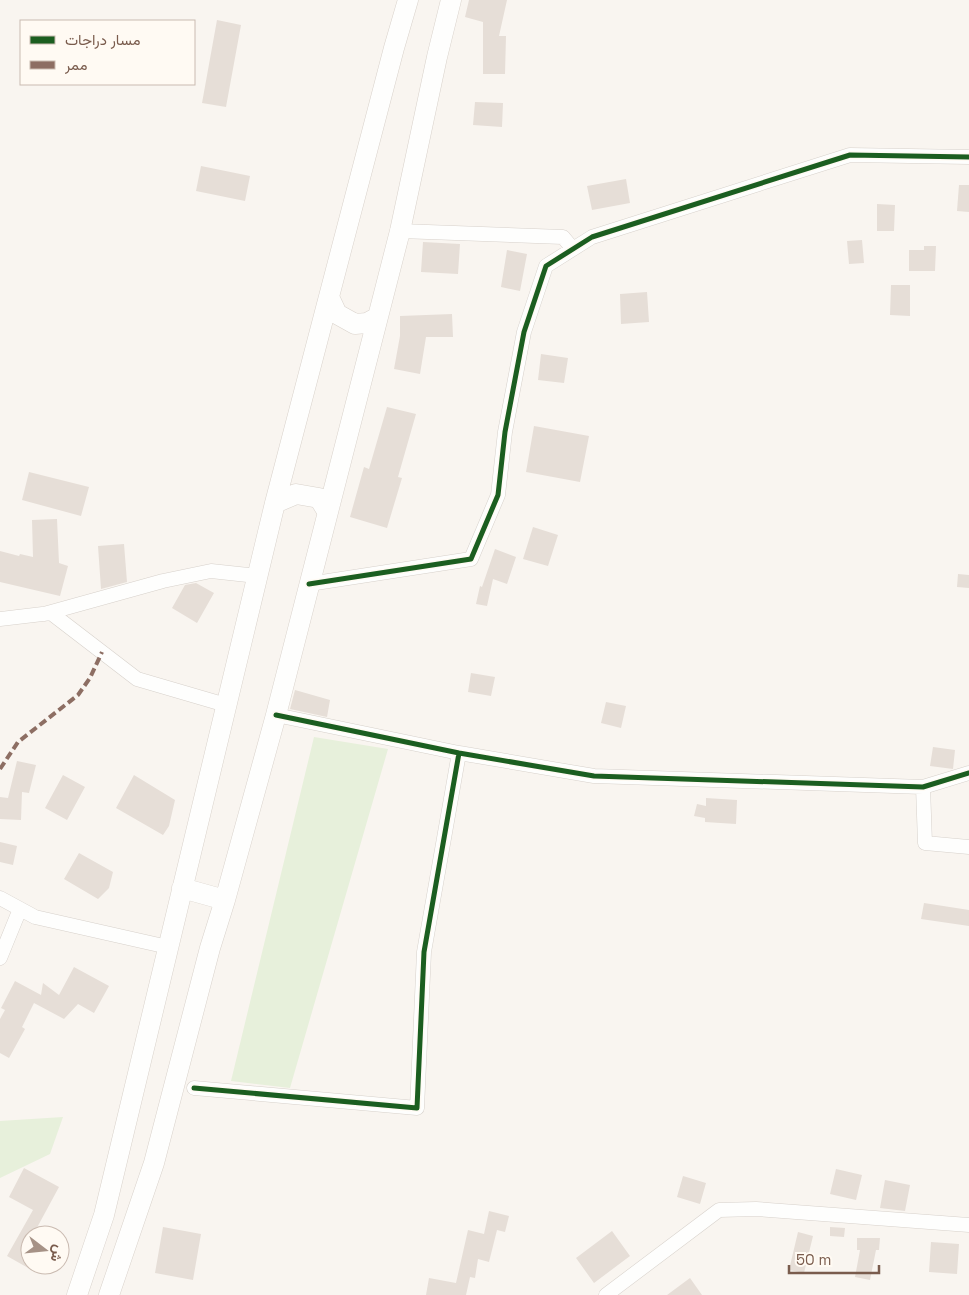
<svg xmlns="http://www.w3.org/2000/svg" width="969" height="1295" font-family="'Space Grotesk',Vazirmatn,sans-serif">
<style>
.green{fill:#e7f0db}
.building{fill:#e6ded7}
.lines{fill:none;stroke-linecap:round;stroke-linejoin:round}
.minor-casing{stroke:#d7d1cb;stroke-width:15}
.secondary-casing{stroke:#d9d2cb;stroke-width:21}
.minor{stroke:#fefefd;stroke-width:14}
.secondary{stroke:#fefefd;stroke-width:20}
.quiet{stroke:#8d6e63;stroke-width:4;stroke-dasharray:8 4;stroke-linecap:butt}
.cycleway-casing{stroke:#fffaf3;stroke-width:8}
.cycleway{stroke:#1b5e20;stroke-width:5}
</style>
<rect width="100%" height="100%" fill="#f9f5f0"/>
<path class="green" d="M314 737 388 749 290 1088 231 1081Z
M63 1117 50 1154 0 1178V1121Z"/>
<path class="building" d="M469 0H507L499 36H506L505 74H483V22L465 17Z
M217 20 241 25 226 107 202 103Z
M475 102 503 103 502 127 473 125Z
M201 166 250 176 245 201 196 191Z
M626 179 630 203 592 210 587 186Z
M959 185H969V212L957 211Z
M877 204 895 205 894 231H877Z
M862 240 864 263 849 264 847 241Z
M423 242 460 244 458 274 421 272Z
M924 246H936L935 271H909V250H924Z
M507 250 527 254 520 291 501 287Z
M891 285H910V316L890 315Z
M647 292 649 322 621 324 620 294Z
M452 314 453 337H426L420 374 394 369 400 336V316Z
M541 354 568 358 564 383 538 380Z
M387 407 416 414 398 477 402 478 387 528 350 517 364 467 369 469Z
M534 426 589 436 580 482 526 472Z
M29 472 89 487 81 516 22 500Z
M57 519 59 563 68 566 60 596 0 582V551L19 556 20 554 33 557 32 520Z
M533 527 558 535 548 566 523 559Z
M124 544 127 582 101 589 98 546Z
M495 549 516 557 507 584 493 579 487 606 476 604 480 586 482 587Z
M958 574 969 575V588L957 587Z
M196 583 214 593 197 623 172 608 185 585Z
M471 673 495 677 491 696 468 692Z
M295 690 330 700 327 717 290 709Z
M606 702 626 706 621 728 601 723Z
M933 747 955 750 953 769 930 766Z
M17 761 36 765 29 793 22 792 21 820 0 819V797L8 798Z
M63 775 85 787 67 820 45 808Z
M134 775 175 800 169 826 163 835 116 808Z
M706 798 737 800 736 824 705 822V818L694 816 697 804 706 806Z
M0 842 17 846 13 865 0 862Z
M79 853 113 872 109 888 98 899 64 879Z
M924 903 969 910V926L921 919Z
M74 967 109 986 94 1013 78 1004 64 1019 34 1003 22 1027 25 1029 9 1058 0 1053V1019L5 1010 1 1008 15 981 41 995 43 983 59 995Z
M24 1168 59 1187 33 1235H30V1269L7 1256 33 1210 9 1197Z
M836 1169 862 1175 856 1200 830 1194Z
M683 1176 706 1183 700 1204 677 1197Z
M885 1180 910 1185 905 1211 880 1208Z
M489 1211 509 1216 505 1232 497 1230 489 1262 478 1259 475 1278 470 1277 466 1295H426L429 1278 456 1283 468 1230 484 1234Z
M163 1227 201 1234 193 1280 155 1273Z
M830 1227 845 1228 844 1237 830 1236Z
M612 1231 630 1256 594 1283 576 1258Z
M798 1232 813 1236 804 1273 789 1270Z
M857 1238H880L879 1250H876L870 1280 855 1277 860 1250H857Z
M931 1242 959 1244 957 1274 929 1272Z
M690 1278 702 1295H667Z"/>
<g class="lines">
<defs>
<path id="minor" d="M400 231 563 237 573 249
M309 584 471 559 498 495 505 432 524 332 546 266 592 237 850 155 969 157
M44 614 163 581 211 571 257 576
M0 619 51 613 137 679 226 705
M276 715 459 753 594 776 923 787 969 773
M923 787 925 843 969 847
M0 898 35 917 168 947
M0 958 20 909
M194 1088 417 1108 424 952 459 753
M606 1295 719 1210 756 1209 969 1225"/>
<path id="secondary" d="M329 297 337 314 355 324 367 323 378 317
M275 503 296 494 319 498 327 511
M182 888 225 900
M77 1295 104 1215 275 503 394 48 408 0
M109 1295 154 1163 210 948 225 900 276 715 400 231 437 57 451 0"/>
</defs>
<use href="#minor" class="minor-casing"/>
<use href="#secondary" class="secondary-casing"/>
<use href="#minor" class="minor"/>
<use href="#secondary" class="secondary"/>
<path class="quiet" d="M0 769 18 742 78 695 90 678 102 652"/>
<defs>
<path id="cycleway" d="M309 584 471 559 498 495 505 432 524 332 546 266 592 237 850 155 969 157
M276 715 459 753 594 776 923 787 969 773
M194 1088 417 1108 424 952 459 753"/>
</defs>
<use href="#cycleway" class="cycleway-casing"/>
<use href="#cycleway" class="cycleway"/>
</g>
<rect x="20" y="20" width="175" height="65" fill="#fffaf3" stroke="#cabbb1"/>
<rect x="30" y="36" width="25" height="8" fill="#1b5e20" stroke="#cabbb1"/>
<text x="65" y="45" font-size="15" fill="#7a5c4d">مسار دراجات</text>
<rect x="30" y="61" width="25" height="8" fill="#8d6e63" stroke="#cabbb1"/>
<text x="65" y="70" font-size="15" fill="#7a5c4d">ممر</text>
<g transform="translate(45 1250) rotate(106)"><circle r="24" fill="#fffaf3" stroke="#cabbb1"/>
<path d="M0-4L9 19L0 12L-9 19Z" fill="#a69286"/>
<text y="-8" font-size="14" font-weight="bold" text-anchor="middle" fill="#7a5c4d">ش</text>
</g>
<path d="M789 1265v8h90v-8" fill="none" stroke="#7a5c4d" stroke-width="2.5"/>
<text x="796" y="1265" font-size="15" fill="#7a5c4d" stroke="#fffaf3" stroke-width="4" paint-order="stroke">50 m</text>
</svg>
